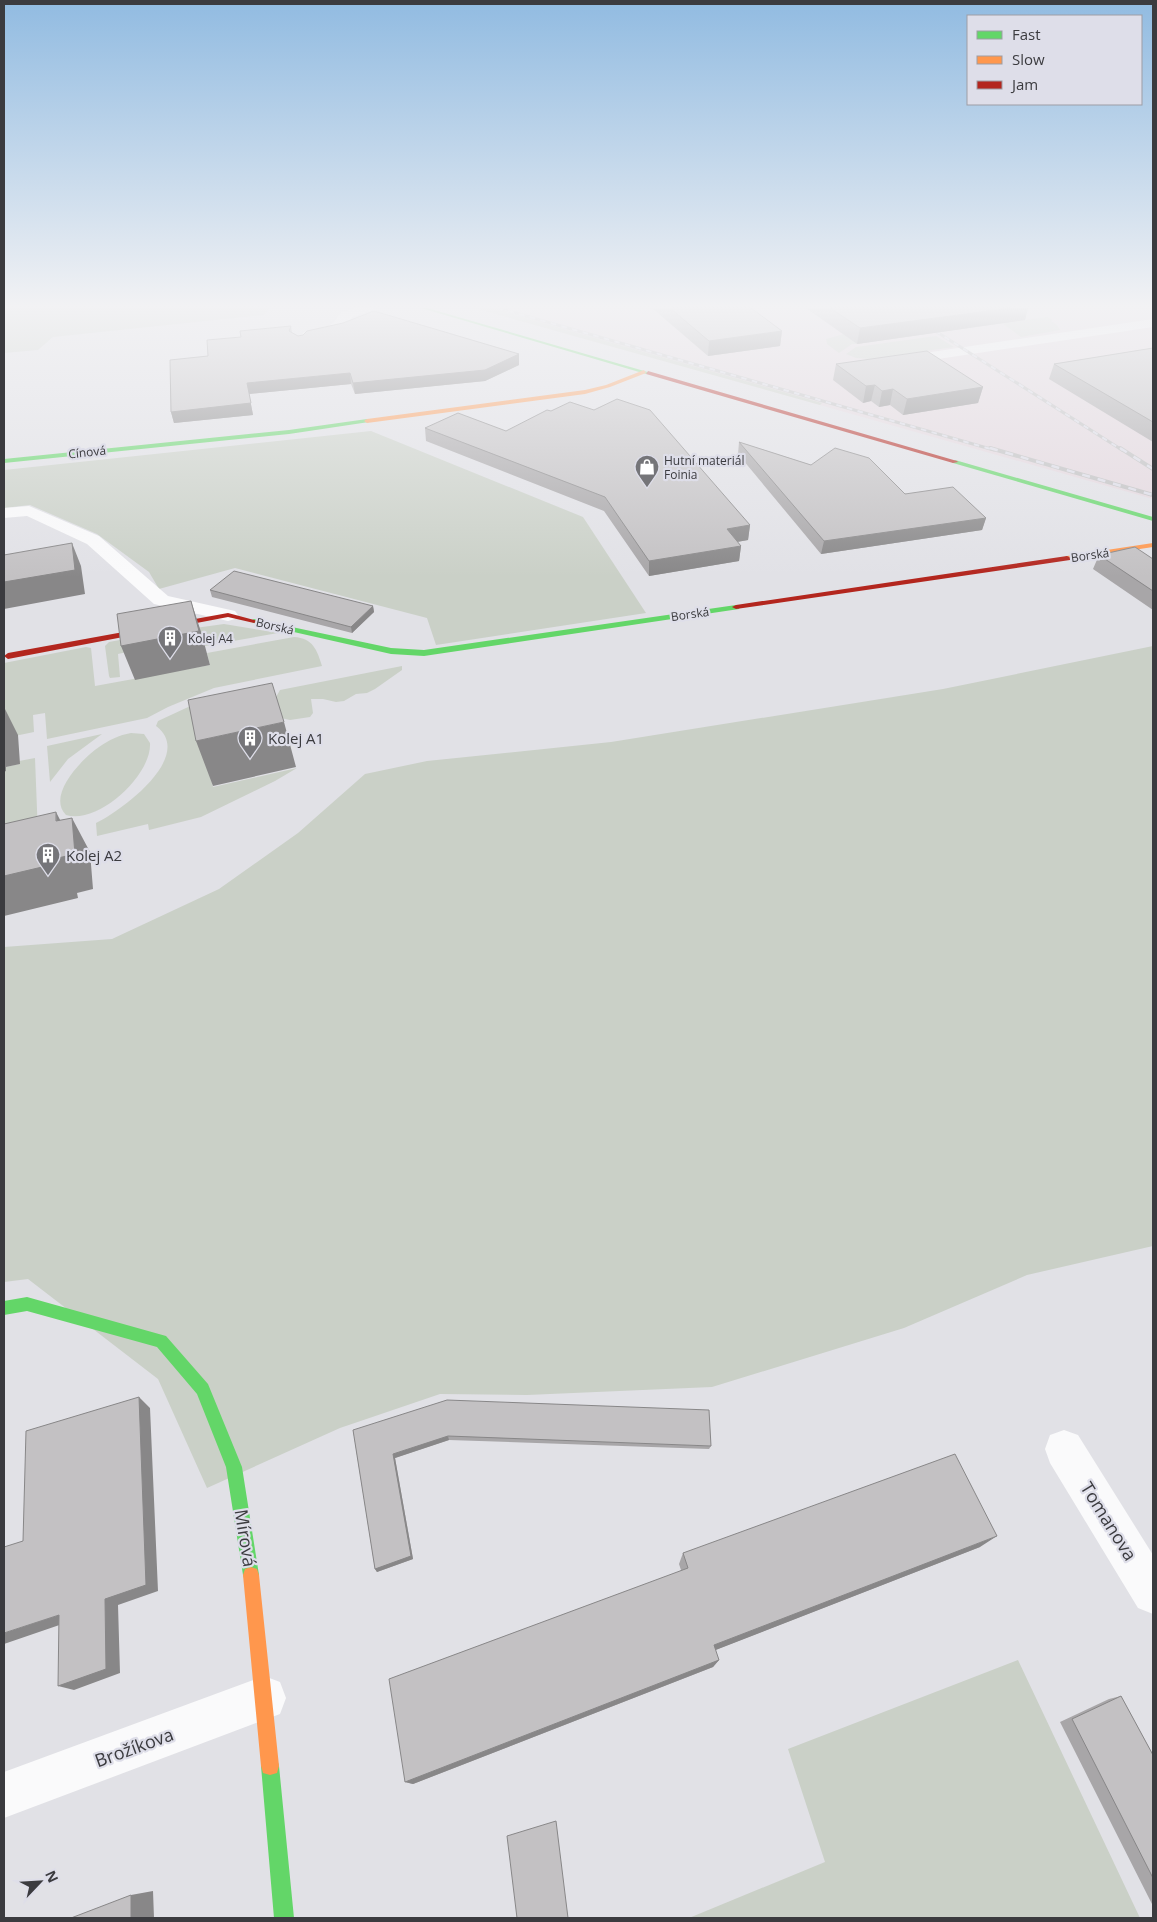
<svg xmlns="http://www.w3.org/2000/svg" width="1157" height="1922" font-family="'Open Sans',sans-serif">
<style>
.industrial{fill:#e4d7de}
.green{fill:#cad0c7}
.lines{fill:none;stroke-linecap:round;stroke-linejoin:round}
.street{fill:#fafafb;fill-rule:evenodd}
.fast{fill:#63d668;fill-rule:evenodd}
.slow{fill:#ff974d;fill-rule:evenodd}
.jam{fill:#b3261e;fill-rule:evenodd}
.rail-far1-casing{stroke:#bebebf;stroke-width:3}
.rail-casing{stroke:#bebebf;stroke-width:4}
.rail-far1{stroke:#dedee9;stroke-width:2;stroke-dasharray:5.5;stroke-linecap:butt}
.rail{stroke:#dedee9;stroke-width:2.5;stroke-dasharray:8;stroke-linecap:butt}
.wall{fill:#a8a6a8}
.shaded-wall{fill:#888788}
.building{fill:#c3c1c3;stroke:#888788}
.labels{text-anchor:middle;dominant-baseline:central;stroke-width:4.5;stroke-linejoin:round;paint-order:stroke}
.far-street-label{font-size:12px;fill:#3b3b3f;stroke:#dedee9}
.far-poi-label{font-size:12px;fill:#3b3b3f;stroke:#dedee9;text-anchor:start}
.poi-label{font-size:15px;fill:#3b3b3f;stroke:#dedee9;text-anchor:start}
.near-street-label{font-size:18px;fill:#3b3b3f;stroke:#dedee9}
</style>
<rect width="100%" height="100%" fill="#e1e1e6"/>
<path class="industrial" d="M474 308H1153V499L820 405Z"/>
<path class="green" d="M4 308H270L263 315 53 337 38 350 4 353Z
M474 308H491L822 403 820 405Z
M1047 317 1053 320 1051 321 1057 325 1060 330 1021 337 1002 323Z
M844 334 857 344H852L839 353 827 344 826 339Z
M936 336 954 347 870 359 856 358 846 354 856 347Z
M371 431 583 517 646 613 436 645 427 618 235 568 159 589 149 572 97 534 30 505 4 508V470Z
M224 624 278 633 205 646 202 635 118 654 120 677 110 678 109 676 105 646 109 642 152 634Z
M294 637C313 638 317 650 322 666L214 688 168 707 147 718 47 739 45 713 33 715 34 732 5 738 4 663 86 647 91 648 95 686 210 665 207 653Z
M1153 646V1246L1027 1275 904 1328 712 1387 527 1395 440 1394 340 1428 207 1488 158 1379 28 1279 4 1282V947L112 939 219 889 298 833 365 774 427 761 611 742 943 689Z
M402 666V670L375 689 367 693 356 694 344 701 336 702 323 699H311L313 713 310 717 290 720 281 718 276 697 280 690Z
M244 690 203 745 213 787 297 768 275 781 201 817 149 830 148 824 97 836 96 823C121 811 196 756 156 726L158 721 214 695Z
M131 733 144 734 150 743C152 775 98 825 66 815 46 795 83 758 99 747 109 740 119 735 131 733Z
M102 734 68 759 50 782 47 746Z
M35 758 38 835 4 843V771L6 767 19 764V761Z
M1018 1660 1140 1918H689L825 1862 788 1749Z"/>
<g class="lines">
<path class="street" d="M356 308H373L371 311 352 317C344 335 325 335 309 339L302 335 304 332C324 327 330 331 341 312Z
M1153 319V327L898 365 891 361 898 357Z
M29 506 99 536 168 596 235 611 238 615 235 619 228 621 154 604 87 544 27 516 4 518V508Z
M1064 1430 1078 1435 1153 1555V1614L1138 1608 1050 1463 1045 1449 1050 1435Z
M264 1676 280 1682 286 1698 280 1714 4 1818V1772Z"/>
<path class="fast" d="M421 308H427L651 373 646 374Z
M367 419 370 421 369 422 289 434 4 463V459L289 430Z
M955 460 1153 517V521L953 463 952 462Z
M736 605 740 607 739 609 424 656 391 654 254 623 250 621 254 619 391 648 424 650Z
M27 1297 166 1336 208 1384 242 1467 259 1575 257 1581 251 1583 245 1581 243 1575 226 1467 197 1394 157 1347 27 1311 4 1315V1301Z
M270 1757 277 1759 279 1766 294 1918H274L261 1766 263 1759Z"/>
<path class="slow" d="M644 370 646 373 610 387 585 394 367 423 364 421 367 419 585 390 606 385Z
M1153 543V547L1067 560 1063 558 1067 556Z
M251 1567 257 1569 259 1575 279 1766 277 1773 270 1775 263 1773 261 1766 243 1575 245 1569Z"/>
<path class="jam" d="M648 371 957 461 958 462 953 463 646 374Z
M1067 556 1071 558 1070 560 736 609 732 607 736 605Z
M228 613 258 621 254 623 228 617 8 659 4 656 8 653Z"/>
<defs>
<path id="rail-far1" d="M498 308 994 450
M926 325 1122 450"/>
<path id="rail" d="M990 448 1153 495
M1120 448 1153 469"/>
</defs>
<use href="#rail-far1" class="rail-far1-casing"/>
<use href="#rail" class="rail-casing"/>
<use href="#rail-far1" class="rail-far1"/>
<use href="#rail" class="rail"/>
</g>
<path class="wall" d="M652 308H751L782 331 780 346 708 356Z
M806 308H1028L1025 320 857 344Z
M291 326 292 333 298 336 519 354V365L485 381 355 394 351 384 249 394 253 415 174 423 171 412 208 356 241 337Z
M1153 348V442L1049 379 1054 364Z
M836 364 983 387 978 403 903 415 890 405 879 407 871 401 863 403 833 380Z
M425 428 750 525 748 540 737 542 741 546 739 561 649 576 604 511 426 441Z
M739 442 811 465 986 518 982 530 821 554 738 454Z
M1099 555 1153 559V610L1093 569Z
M210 590 373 606 374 612 352 633 212 597Z
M353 1430 711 1446 709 1449 449 1440 395 1458 413 1559 377 1572 375 1569Z
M980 1547 715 1650 719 1660 713 1667 413 1784 405 1782 681 1570 679 1564 683 1553Z
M1121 1696 1153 1755V1906L1060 1722 1109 1699Z"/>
<path class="shaded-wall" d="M1011 308H1028L1025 320 857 344 860 328Z
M782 331 780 346 708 356 709 341Z
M519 354V365L485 381 355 394 353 383Z
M350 373 351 384 249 394 253 415 174 423 171 412 247 383Z
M875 385 871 401 863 403 866 386Z
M983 387 978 403 903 415 907 399Z
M893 389 890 405 879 407 882 391Z
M986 518 982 530 821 554 824 541Z
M750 525 748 540 725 544 727 529Z
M72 543 81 566 85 594 4 609V582Z
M741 546 739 561 649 576V561Z
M191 601 202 635 210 665 135 680 121 646Z
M373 606 374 612 352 633 351 627Z
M4 707 18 735 20 764 6 767V771L4 772Z
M284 722 296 767 213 786 196 741Z
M56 812 74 847 72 818 90 852 93 889 77 893 78 898 4 916V876L58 858Z
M139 1397 150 1408 158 1591 118 1605 120 1673 74 1690 58 1686Z
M448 1436 449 1440 395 1458 413 1559 377 1572 375 1569 393 1454Z
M997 1536 980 1547 708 1653 714 1645Z
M59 1615 74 1620 4 1644V1633Z
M719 1660 713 1667 413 1784 405 1782Z
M153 1891 154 1918H131V1895Z"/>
<path class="building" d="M670 308H751L782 331 709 341Z
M830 308H1011L860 328Z
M374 311 519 354 485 370 353 383 350 373 247 383 251 403 171 412 170 360 208 356 207 340 241 337 240 331 291 326 289 331 298 336 303 335 307 331 343 323Z
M1153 348V422L1054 364Z
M927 351 983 387 907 399 893 389 882 391 875 385 866 386 836 364Z
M617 399 650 410 750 525 727 529 741 546 649 561 605 497 425 428 458 413 506 431 547 410 551 411 570 402 594 410Z
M739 442 811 465 835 448 869 458 905 494 953 487 986 518 824 541Z
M72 543 75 570 4 582V555Z
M1135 547 1153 559V591L1099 555Z
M234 571 373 606 351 627 210 590Z
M191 601 199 631 121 646 117 614Z
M272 683 284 722 196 741 188 700Z
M56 812V821L72 818 75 854 58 858 59 863 4 876V824Z
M139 1397 146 1585 105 1599 106 1669 58 1686 59 1615 4 1633V1547L23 1541 26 1431Z
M447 1400 709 1410 711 1446 448 1436 393 1454 411 1556 375 1569 353 1430Z
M955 1454 997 1536 714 1645 719 1660 405 1782 389 1679 688 1568 683 1553Z
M1121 1696 1153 1755V1878L1072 1719Z
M556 1821 568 1918H517L507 1836Z
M131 1895V1918H71Z"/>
<linearGradient id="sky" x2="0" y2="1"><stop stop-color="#91bbe1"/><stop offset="0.53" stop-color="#f2f2f4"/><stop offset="1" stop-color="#f2f2f4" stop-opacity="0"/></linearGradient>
<rect width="1157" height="577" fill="url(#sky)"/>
<defs>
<symbol id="shop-pin" viewBox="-11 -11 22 30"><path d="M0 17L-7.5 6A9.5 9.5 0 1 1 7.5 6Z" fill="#757579" stroke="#dedee9"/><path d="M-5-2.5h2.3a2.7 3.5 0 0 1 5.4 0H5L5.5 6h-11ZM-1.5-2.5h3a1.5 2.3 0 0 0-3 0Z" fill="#fff"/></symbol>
<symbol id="building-pin" viewBox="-11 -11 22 30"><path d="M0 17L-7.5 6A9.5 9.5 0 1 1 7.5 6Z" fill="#757579" stroke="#dedee9"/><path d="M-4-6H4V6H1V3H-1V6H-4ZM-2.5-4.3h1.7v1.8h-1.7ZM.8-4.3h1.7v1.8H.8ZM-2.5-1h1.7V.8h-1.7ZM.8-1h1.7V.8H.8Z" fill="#fff"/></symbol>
</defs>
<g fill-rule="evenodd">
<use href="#shop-pin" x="633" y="453" width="28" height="38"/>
<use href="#building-pin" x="156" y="624" width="28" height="38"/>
<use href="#building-pin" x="236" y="724" width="28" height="38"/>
<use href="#building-pin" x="34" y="841" width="28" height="38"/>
</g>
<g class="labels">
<g class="far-street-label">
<text transform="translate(87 452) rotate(-6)">Cínová</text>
<text transform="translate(1090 555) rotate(-8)">Borská</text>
<text transform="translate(690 614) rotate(-8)">Borská</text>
<text transform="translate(275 626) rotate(13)">Borská</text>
</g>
<g class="far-poi-label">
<text x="664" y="460">Hutní materiál<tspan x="664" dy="14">Foinia</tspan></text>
<text x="188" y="638">Kolej A4</text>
</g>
<g class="poi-label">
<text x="268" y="738">Kolej A1</text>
<text x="66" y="855">Kolej A2</text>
</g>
<g class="near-street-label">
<text transform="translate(1109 1521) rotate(58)">Tomanova</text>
<text transform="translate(246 1538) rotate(81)">Mírová</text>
<text transform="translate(134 1747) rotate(-20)">Brožíkova</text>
</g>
</g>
<rect width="1157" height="1922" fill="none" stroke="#3b3b3f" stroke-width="10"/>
<rect x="967" y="15" width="175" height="90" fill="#dedee9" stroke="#9d9da5"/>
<rect x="977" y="31" width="25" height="8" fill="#63d668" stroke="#9d9da5"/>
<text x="1012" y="40" font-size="15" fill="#3b3b3f">Fast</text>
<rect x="977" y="56" width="25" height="8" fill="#ff974d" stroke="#9d9da5"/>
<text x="1012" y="65" font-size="15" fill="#3b3b3f">Slow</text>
<rect x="977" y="81" width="25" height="8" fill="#b3261e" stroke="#9d9da5"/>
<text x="1012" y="90" font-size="15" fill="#3b3b3f">Jam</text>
<g transform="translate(40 1882) rotate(65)" stroke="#dedee9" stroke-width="4" paint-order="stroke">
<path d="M0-4L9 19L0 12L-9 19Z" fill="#3b3b3f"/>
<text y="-8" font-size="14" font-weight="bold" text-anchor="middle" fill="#3b3b3f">N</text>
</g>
</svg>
